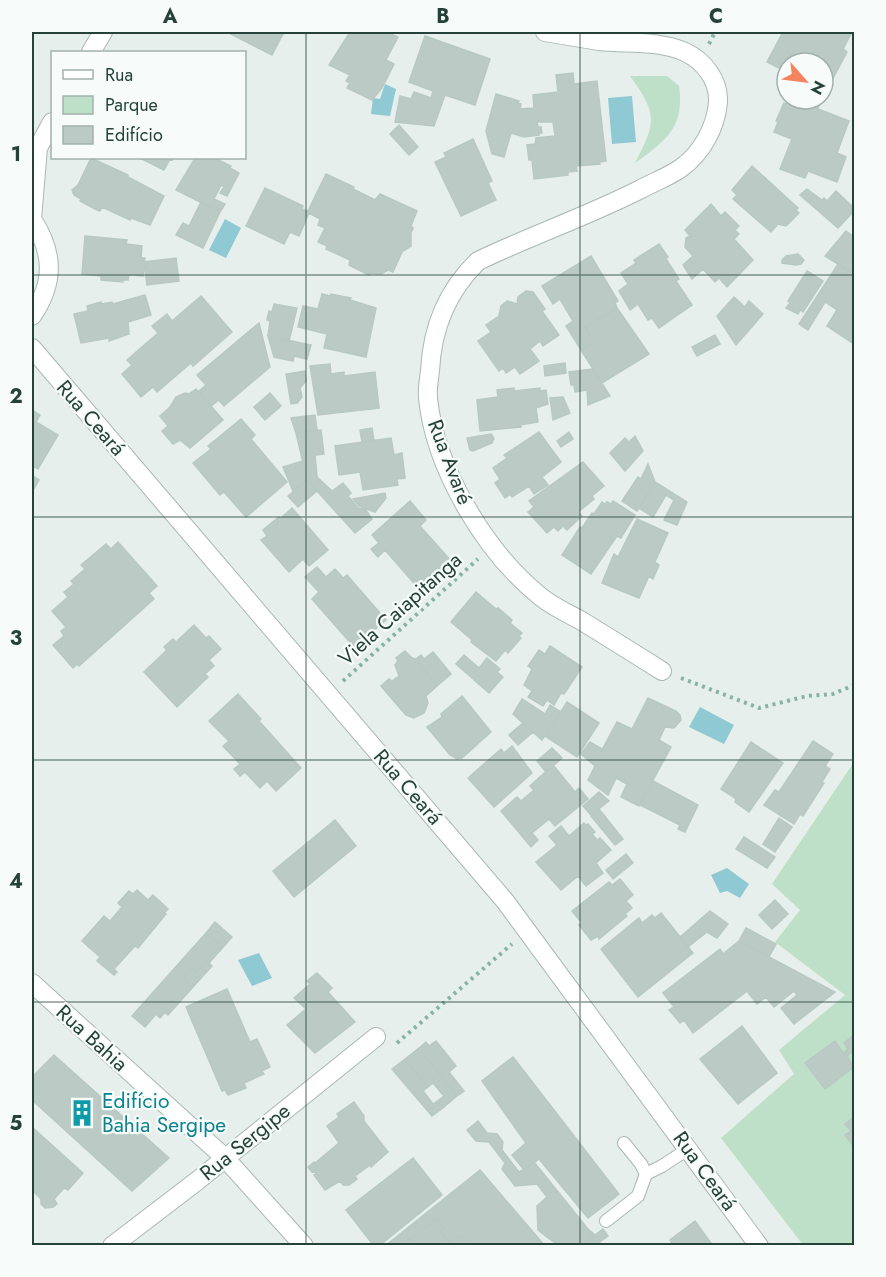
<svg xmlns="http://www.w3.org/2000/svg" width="886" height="1277" font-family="Jost,sans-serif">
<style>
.green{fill:#bfe0c8}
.water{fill:#8ec9d4}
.building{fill:#bbcac4;stroke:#b8c9c2;stroke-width:1.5}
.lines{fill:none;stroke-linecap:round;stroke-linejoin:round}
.lane-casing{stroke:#a8b8b2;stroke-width:14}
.street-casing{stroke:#a8b8b2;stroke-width:20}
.path{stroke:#86b3a5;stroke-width:4;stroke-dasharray:3 4.5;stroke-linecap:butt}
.lane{stroke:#fff;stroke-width:12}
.street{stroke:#fff;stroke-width:18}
.grid{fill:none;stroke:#24423a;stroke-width:1.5;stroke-opacity:0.55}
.labels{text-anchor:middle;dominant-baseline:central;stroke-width:4.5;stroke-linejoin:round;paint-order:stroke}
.street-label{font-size:21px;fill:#24423a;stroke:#f7fbf9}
.culture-label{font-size:21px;fill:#0d838f;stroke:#f7fbf9;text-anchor:start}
.neatline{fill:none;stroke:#24423a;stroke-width:2}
.grid-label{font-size:20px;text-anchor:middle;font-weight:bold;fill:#24423a}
</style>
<rect width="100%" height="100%" fill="#e6efeb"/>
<path class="green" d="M630 76H667L679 86C685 127 666 141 635 163 657 121 657 114 630 76Z
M854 762V1245H803L721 1138 794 1074 779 1050 845 995 775 942 800 910 772 884Z"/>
<path class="water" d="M385 84 396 89 390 116 371 114 373 98 380 99Z
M632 96 636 142 612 144 608 98Z
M225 219 241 228 226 258 209 250Z
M700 707 734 725 724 744 689 727Z
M727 868 749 884 740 898 727 891 720 893 711 875Z
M259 953 272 978 252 986 238 960Z"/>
<path class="building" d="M227 32H284L272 55Z
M350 32H387L398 37 386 60 394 64 382 88 372 100 347 88 350 83 346 81 350 75 329 65Z
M783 32H852L843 49 847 52 830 84 823 80V63H787V72L767 62Z
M425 36 490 59 475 105 445 95 434 126 395 122 400 96 411 99 414 92 431 98 433 91 409 82Z
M573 73 574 84 597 81 606 161 599 162 600 164 576 166 577 171 568 172V175L534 179 532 160H529L527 145 535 144 536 138 555 136 553 122H537L538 127H541L542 133H539V135L524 137 511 133 504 157 492 154 486 131 496 94 519 101 518 103 521 104 520 109 534 108 533 95 558 92 556 75Z
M807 99H821L818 109 849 121 837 153 846 157 837 182 808 171 805 178 780 169 792 139 774 132 778 122 776 121 784 103 803 110Z
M399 125 418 147 409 155 390 134Z
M473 139 492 181 488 183 496 200 461 216 435 162 446 157 444 153Z
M91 158 128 175V177L164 196 150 225 131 218 130 220 102 207 100 211 97 210 80 201 81 199 74 195 72 190 78 185Z
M140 158H174L172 160 170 159 164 170Z
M195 158H214L231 166 230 168 239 173 227 196 220 193 224 187 221 185 214 199 225 204 220 212 176 190Z
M752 166 798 208 796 210 799 213 786 226 778 224 771 232 733 199 737 195 732 190Z
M326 174 354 187 353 189 375 200 380 194 417 211 411 226 413 228 411 233V246L402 252 393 272 388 270 381 274 371 273 369 275 349 265 350 260 326 249 327 246 318 242 325 228 318 225 320 219 309 213 299 236 290 232 284 244 246 226 265 188 303 206 302 209 308 211Z
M807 189 822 200 824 198 827 201 836 191 854 208V211L838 228 800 195Z
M201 202 220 212 203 248 176 235 183 223 189 226Z
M711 204 721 216 725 212 739 226 735 230 739 234 734 239 753 260 727 287 719 278 715 282 703 269 692 279 683 265 693 256 685 247 686 238 690 236 685 230Z
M846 231 854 237V274L825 256Z
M85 236 127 240 126 244 142 246 141 258H145L143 276 129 275 128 280H123V282L101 280V276L82 274Z
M659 244 668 257 666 259 679 279 676 281 692 305 659 328 652 318 648 320 638 304 630 310 619 291 628 284 621 273 636 263 634 260Z
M798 254 804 260 801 264 796 265 782 263V260L786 256Z
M591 256 618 301 615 303 617 308 585 327 594 342 581 350 566 326 573 321 560 299 553 304 542 286Z
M176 258 179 281 147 285 144 262Z
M838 264 854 274V288L852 291 854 293V344L827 326 837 310 825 302 808 330 799 324Z
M807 271 823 281 803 312 800 310 798 314 786 308 790 303 788 301Z
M526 291 533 292 545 309 542 311 559 335 543 346 540 341 530 349 539 361 520 374 515 367 506 373 503 368 499 371 478 341 491 332 486 325 499 316 501 306 507 301 517 304 518 297Z
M322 294 330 296 331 294 351 298 350 300 376 308 366 357 324 348 327 334 298 327 303 306 318 309Z
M145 295 151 315 128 322 129 334 109 341V338L81 343 74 314 88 311 87 306 101 302V304L112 302 113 304Z
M201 296 232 332 193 366 191 363 157 392 153 387 141 397 122 374 132 365 127 360 158 333 152 326 167 314 172 321Z
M734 297 745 307 749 301 763 314 736 345 717 316Z
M274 304 297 308 289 341 268 336 270 321 267 320 269 311 272 312Z
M617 308 649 354 602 383 581 350 594 342 585 327Z
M259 323 270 367 224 406 219 400 211 406 199 391 206 385 197 375Z
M715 335 720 344 697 356 692 347Z
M268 336 311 345 307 359 294 356 293 361 274 357Z
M565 363 566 373 545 376 544 366Z
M330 364 331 374 344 372V376L375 372 379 408 318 415 310 366Z
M593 369 610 396 588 405 587 390 575 392 574 385H571L569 372Z
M305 371 306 381 300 388 302 397 297 403 291 404 286 374Z
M514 388V391L540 388V391L546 390 548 404 536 408 538 422 520 425 521 427 480 431 477 400 498 397 497 390Z
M196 389 223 420 190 448 180 440 173 444 162 431 168 426 160 416 170 407 176 397 185 393 189 394Z
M270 393 281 406 265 420 254 407Z
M563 397 570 413 553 420 550 398Z
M32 410 40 415 36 422 58 435 38 469 33 466 32 469Z
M315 415 317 430 296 433 291 418Z
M241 419 255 435 251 439 287 482 246 517 224 492 220 495 193 463 211 449 208 446Z
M372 428 374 440 362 442 360 430Z
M321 430 324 454 315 455 317 477 332 491 343 483 351 493 348 496 358 508 366 510 372 519 355 533 307 480 296 433Z
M539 432 561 462 542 477 548 485 534 494 529 486 512 497 510 494 505 498 495 483 500 479 493 468 507 458 504 455Z
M569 432 573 439 561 447 557 441Z
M491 434 494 438 492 443 473 451 470 450 467 438Z
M635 436 643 451 625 471 610 453 625 438 629 442Z
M391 438 394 455 402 453 405 478 397 479 398 485 363 490 360 472 339 475 335 446Z
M303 461 307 480 293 491 283 467Z
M583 462 604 486 592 496 594 499 578 512 582 516 567 530 563 526 558 531 554 527 547 533 528 512 534 507 529 501Z
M648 464 655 482 637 511 622 501 638 477 641 479Z
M32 475 39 480 32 492Z
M307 480 317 491 298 507 288 496Z
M655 482 687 502 677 525 664 520 674 500 666 495 653 517 639 508Z
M385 493 386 498 375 512 359 506 353 499Z
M410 501 426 520 420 526 451 561 419 589 385 550 378 557 371 549 379 543 372 535Z
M613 501 635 515 621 538 617 536 591 574 562 555 580 527 582 528 592 513 594 514 602 502 605 504 607 502 611 504Z
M292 508 328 550 309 566 303 559 289 572 261 540 267 536 263 530 279 517 280 519Z
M637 519 668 533 655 562 659 565 653 579 649 576 639 598 602 583 614 554 618 557Z
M118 542 157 586 149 593 154 599 79 666 77 664 73 668 53 645 64 636 61 631 66 627 52 611 68 597 64 592 74 584 71 581 85 569 81 565 106 544 111 549Z
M317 567 326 577 335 569 343 578 347 575 386 620 354 647 312 599 319 592 305 577Z
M476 592 496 609 498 608 512 620 510 623 522 633 519 636 521 638 508 653 505 650 496 661 471 642 472 640 451 622Z
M194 625 206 638 209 636 221 649 209 660 214 666 205 674 208 677 177 707 144 672 167 650 164 647 173 639 176 642Z
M550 646 582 667 564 694 561 693 554 705 547 700 543 706 528 697 532 691 524 685 532 669 528 666 539 650 545 654Z
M405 651 412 658 416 659 437 686 426 696 428 703 424 713 414 718 406 715 381 686 389 679 392 681 399 676 395 665 398 661 396 658Z
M433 652 451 674 437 686 416 659 421 655 424 659Z
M464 655 479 668 487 658 500 669 497 672 503 677 489 693 456 664Z
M238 694 261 719 259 721 301 768 276 791 267 781 260 788 245 772 240 776 234 769 240 764 223 746 229 741 209 721Z
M462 696 491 732 462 758 457 759 450 755 427 727 442 717 441 714Z
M648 698 676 711 680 715 681 720 674 728 665 727 659 740 671 747 639 806 621 797 627 784 616 778 608 795 588 780 595 766 581 754 590 742 602 749 603 748 617 722 632 729Z
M522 699 545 714 550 705 561 712 542 740 513 714Z
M567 702 599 723 577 757 545 736Z
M523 723 533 732 518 745 509 735Z
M813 741 833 754 825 766 830 769 822 782 824 783 803 816 800 814 794 824 764 805 775 790 779 792Z
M751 742 783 763 749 812 735 802 736 799 721 789Z
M512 746 532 773 494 807 468 778 501 749 504 753Z
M552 748 562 758 546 772 537 761Z
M553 765 575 792 579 788 588 799 555 826 549 819 532 833 538 840 531 847 501 811 517 797 521 801 534 790 530 786Z
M653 781 698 805 685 832 678 829 680 825 640 805Z
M599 792 609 801 591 815 583 806Z
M599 809 623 839 615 845 591 816Z
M779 818 792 827 775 852 763 844Z
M335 820 356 846 294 897 273 871Z
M584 823 586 825 588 824 595 832 592 834 597 840 600 838 611 850 596 863 603 873 586 886 578 876 561 890 536 862 557 845 549 836 561 826 569 836Z
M744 837 775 857 767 868 736 849Z
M626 854 633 863 613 879 606 870Z
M620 879 633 895 626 901 632 908 625 914 627 916 599 939 598 936 591 940 579 925 582 923 572 911 609 882 612 885Z
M137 890 148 900 153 895 168 909 164 913 166 914 138 948 135 946 114 969 117 972 114 975 97 961 100 957 82 941 104 916 110 921 122 907 118 903 129 891 133 894Z
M775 900 788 914 772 929 759 915Z
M710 911 728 924 717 938 707 932 688 947 680 937Z
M661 913 693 953 638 997 601 949 639 918 642 923 652 915 655 918Z
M215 922 232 937 209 963 212 966 193 987 183 978 192 969 195 973 220 945 206 933Z
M746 928 776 944 769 957 739 941Z
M206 933 220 945 195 973 192 969 183 978 193 987 168 1015 165 1012 160 1018 156 1014 145 1027 132 1016Z
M739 941 769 957 835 992 794 1024 781 1008 797 995 794 991 774 1007 766 997 757 1004 747 991 693 1033 684 1020 680 1023 669 1010 674 1007 663 993 720 949 723 954Z
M317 973 332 988 326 994 328 992 355 1022 315 1053 287 1025 306 1009 294 998 310 984 307 981Z
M227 989 250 1042 257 1039 270 1067 262 1071 264 1074 244 1083 246 1088 228 1095 225 1090 222 1091 186 1007Z
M742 1026 777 1073 738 1104 700 1059Z
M854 1035V1050L847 1056 854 1067 825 1089 805 1063 835 1041 843 1053 848 1049 844 1043Z
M436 1041 456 1066 449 1072 464 1091 457 1096 419 1048 426 1042 429 1046Z
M419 1048 457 1096 444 1107 439 1100 444 1096 433 1083 428 1087 405 1059Z
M54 1055 169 1158 132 1191 32 1100V1077Z
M513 1057 619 1194 588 1218 539 1159 524 1170 512 1155 526 1143 482 1081Z
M405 1059 428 1087 423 1091 433 1104 439 1100 444 1107 432 1116 392 1069Z
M354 1102 364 1116V1121L388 1152 371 1167 370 1165 355 1176 357 1179 349 1185H343L340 1181 325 1190 314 1175 316 1174 314 1171 312 1172 308 1167 314 1162 315 1163 339 1143 327 1126 339 1117 337 1114Z
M854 1117V1147L845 1135 851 1131 845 1124Z
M478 1121 487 1133 497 1134 503 1142 502 1150 519 1172 534 1162 588 1229 595 1235 603 1229 608 1236 597 1244 592 1238 582 1246H559L538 1230 537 1206 547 1197 537 1184 515 1186 502 1169 505 1163 489 1142 476 1141 467 1130Z
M32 1127 83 1173 68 1190 64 1188 54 1199 57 1204 53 1207 45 1208 41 1204V1199L32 1190Z
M413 1158 442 1195 379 1246H374L346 1210Z
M480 1170 545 1246H468L460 1235 449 1242 440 1231 444 1228 437 1219 407 1241 410 1246H385Z
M437 1219 444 1228 440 1231 449 1242 460 1235 468 1246H410L407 1241Z
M695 1221 713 1246H674L670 1240Z
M592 1238 597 1244 595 1246H582Z"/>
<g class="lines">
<defs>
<path id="lane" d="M646 1174 662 1166 688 1149
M606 1221 638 1196 646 1174 641 1164 624 1143"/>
<path id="street" d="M545 32C563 35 581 38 599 41 627 44 659 40 685 52 704 61 719 80 718 102 716 127 702 153 681 168 670 176 654 182 641 189 588 216 532 235 478 261 447 291 432 327 430 371 429 380 427 389 428 398 435 469 486 553 541 597 552 606 567 613 580 620 608 637 635 654 662 671
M91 52 103 32
M32 219C54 253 55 282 32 316
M32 219 38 148 52 122
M32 348 505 901 759 1246
M32 983 225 1158 304 1246
M112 1246 197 1181 376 1037"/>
</defs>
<use href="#lane" class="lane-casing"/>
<use href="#street" class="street-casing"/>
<path class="path" d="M709 44 715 32
M681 678 759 708 807 696 833 694 854 685
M343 681 478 559
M397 1043 512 944"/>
<use href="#lane" class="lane"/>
<use href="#street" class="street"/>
</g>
<path class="grid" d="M306 32V1246M580 32V1246M32 275H854M32 517H854M32 760H854M32 1002H854"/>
<defs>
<symbol id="building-bare" viewBox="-9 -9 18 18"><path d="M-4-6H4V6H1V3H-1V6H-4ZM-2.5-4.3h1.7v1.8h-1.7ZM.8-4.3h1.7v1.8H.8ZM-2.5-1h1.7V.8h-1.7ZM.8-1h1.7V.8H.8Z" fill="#0f9aa8" stroke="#f7fbf9" stroke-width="2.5" paint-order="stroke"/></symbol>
</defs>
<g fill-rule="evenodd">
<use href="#building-bare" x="63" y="1094" width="38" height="38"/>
</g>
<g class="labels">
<g class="street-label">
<text transform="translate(91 418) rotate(49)">Rua Ceará</text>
<text transform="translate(450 462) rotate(69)">Rua Avaré</text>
<text transform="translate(400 609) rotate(-42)">Viela Caiapitanga</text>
<text transform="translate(408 787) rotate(49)">Rua Ceará</text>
<text transform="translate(92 1038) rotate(42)">Rua Bahia</text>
<text transform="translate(245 1142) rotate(-39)">Rua Sergipe</text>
<text transform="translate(705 1171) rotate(54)">Rua Ceará</text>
</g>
<g class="culture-label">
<text x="102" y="1101">Edifício<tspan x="102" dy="24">Bahia Sergipe</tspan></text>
</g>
</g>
<rect width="886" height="1277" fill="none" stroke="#f7fbf9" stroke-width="66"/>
<rect x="51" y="51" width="195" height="108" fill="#f7fbf9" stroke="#a3b1ad" stroke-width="1.5"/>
<rect x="63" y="70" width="30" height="9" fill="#ffffff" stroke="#a3b1ad" stroke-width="1.5"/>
<text x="105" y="81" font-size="18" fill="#24423a">Rua</text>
<rect x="63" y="96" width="30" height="18" fill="#bfe0c8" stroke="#a3b1ad" stroke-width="1.5"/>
<text x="105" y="111" font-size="18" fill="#24423a">Parque</text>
<rect x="63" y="126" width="30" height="18" fill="#bbcac4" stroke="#a3b1ad" stroke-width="1.5"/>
<text x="105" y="141" font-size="18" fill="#24423a">Edifício</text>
<g transform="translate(805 81) rotate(118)"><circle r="28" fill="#f7fbf9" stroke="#a3b1ad" stroke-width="1.5"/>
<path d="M0-4.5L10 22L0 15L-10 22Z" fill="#f4845f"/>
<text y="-9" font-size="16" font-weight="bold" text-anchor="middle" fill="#24423a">N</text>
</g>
<rect x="33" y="33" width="820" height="1211" class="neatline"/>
<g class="grid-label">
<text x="170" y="23">A</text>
<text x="443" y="23">B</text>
<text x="716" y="23">C</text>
<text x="16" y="161">1</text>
<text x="16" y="403">2</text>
<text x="16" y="645">3</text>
<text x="16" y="888">4</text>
<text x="16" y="1130">5</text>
</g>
</svg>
